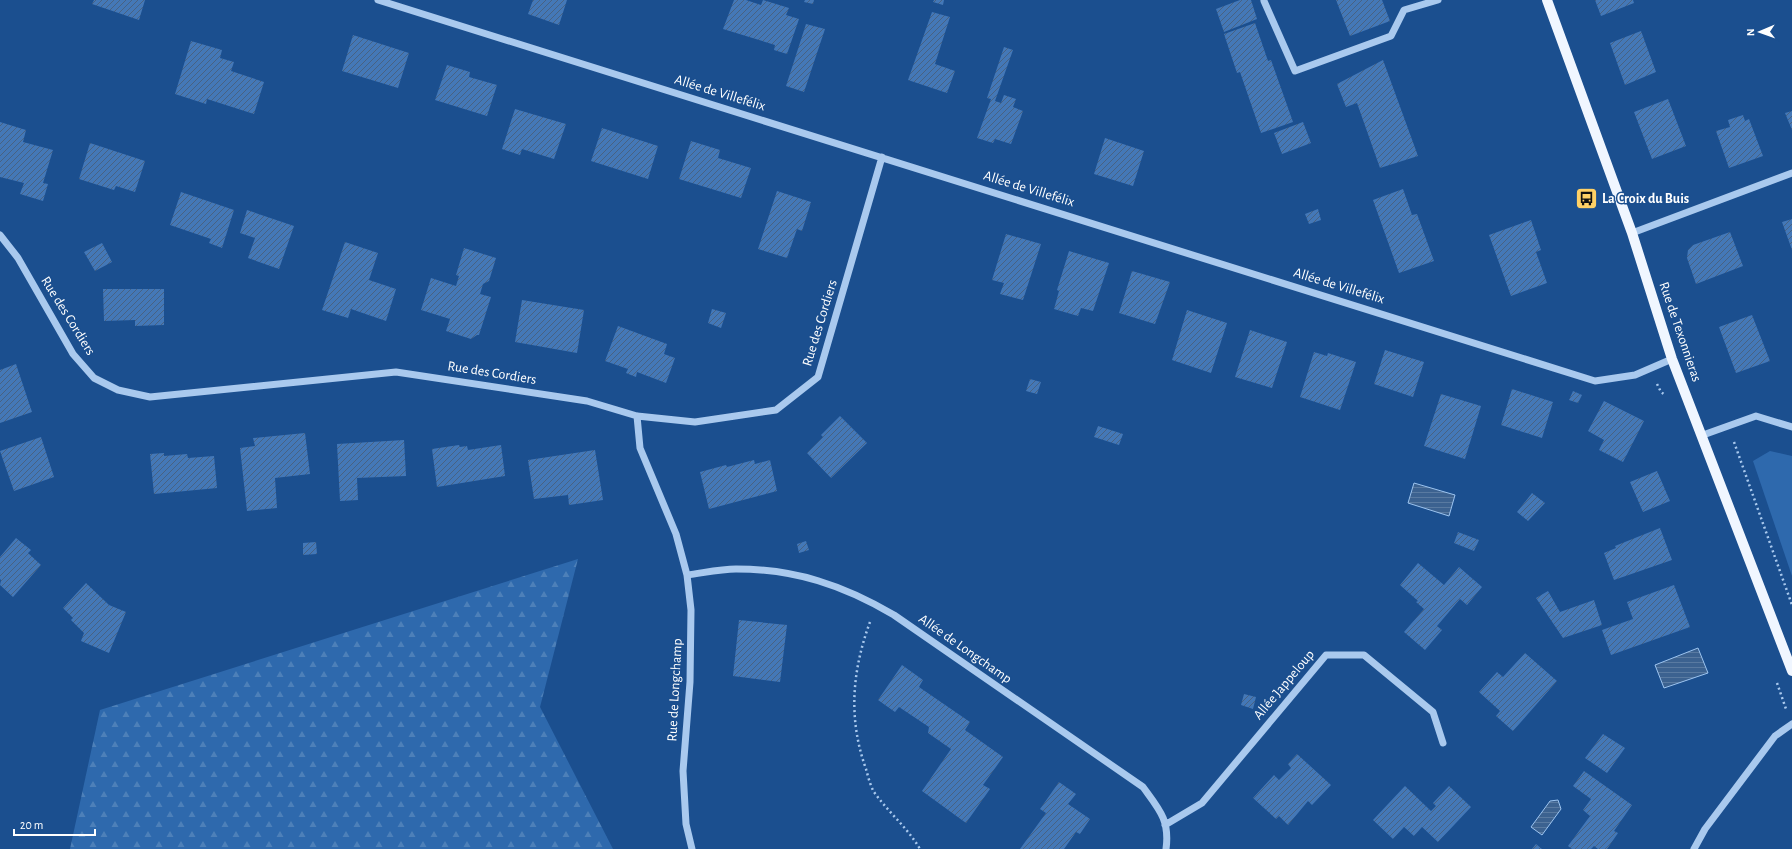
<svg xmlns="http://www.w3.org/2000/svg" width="1792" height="849" font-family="'Alegreya Sans',sans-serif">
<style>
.green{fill:#2e69ad}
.forest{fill:url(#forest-firs)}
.water{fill:url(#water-rules);stroke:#9cc4f0}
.building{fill:url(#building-hatch)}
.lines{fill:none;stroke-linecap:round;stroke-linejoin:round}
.path{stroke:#a9c9ee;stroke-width:2.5;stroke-dasharray:2 3;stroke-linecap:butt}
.minor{stroke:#a9c9ee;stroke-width:7}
.major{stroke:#f0f6ff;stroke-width:10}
.labels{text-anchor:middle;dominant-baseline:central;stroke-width:3;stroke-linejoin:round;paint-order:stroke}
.street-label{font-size:14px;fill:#fff;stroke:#1b4f8f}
.poi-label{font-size:14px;font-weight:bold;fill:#fff;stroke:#1b4f8f;text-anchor:start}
</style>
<defs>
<pattern id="forest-firs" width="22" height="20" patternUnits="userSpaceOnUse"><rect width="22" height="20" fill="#2e69ad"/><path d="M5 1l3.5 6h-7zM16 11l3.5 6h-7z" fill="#4d80b9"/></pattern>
<pattern id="water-rules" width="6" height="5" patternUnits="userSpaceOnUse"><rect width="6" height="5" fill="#3c6290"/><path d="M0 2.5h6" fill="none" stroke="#597aa1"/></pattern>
<pattern id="building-hatch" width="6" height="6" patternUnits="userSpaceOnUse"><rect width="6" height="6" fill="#4478b7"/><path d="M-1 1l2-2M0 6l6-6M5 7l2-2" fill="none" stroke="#486282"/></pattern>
</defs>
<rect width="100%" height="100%" fill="#1b4f8f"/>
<path class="green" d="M1770 451 1792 456V576L1753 461Z"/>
<path class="forest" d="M578 559 540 707 613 849H70L100 710Z"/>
<path class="water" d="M1414 483 1455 495 1449 516 1408 503Z
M1698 648 1708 673 1664 688 1655 665Z
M1558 800 1561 809 1542 835 1531 827 1550 801Z"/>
<path class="building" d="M94 0H145L139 20 92 4Z
M533 0H567L559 25 528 14Z
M734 0H746L761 5 763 0 789 8 786 15 799 19 787 54 774 50 775 45 723 29Z
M805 0H814L813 4 804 2Z
M934 0H944L943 5 933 2Z
M1240 0H1251L1257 19 1224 32 1216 9Z
M1336 0H1382L1390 21 1350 36Z
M1595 0H1633L1634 3 1601 16Z
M932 12 950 17 935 64 955 71 947 93 908 80Z
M1255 23 1268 61 1271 60 1293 122 1261 133 1240 72 1237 73 1224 34Z
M806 24 825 29 804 92 786 86Z
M1641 31 1656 72 1625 85 1610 43Z
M353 35 409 53 398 88 342 71Z
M191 41 222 50 220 58 234 62 231 71 264 82 254 114 207 99 206 104 175 94Z
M1004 47 1013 50 995 101 1001 103 1004 95 1016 99 1013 107 1023 111 1011 144 995 139 993 143 977 138 991 99 987 98Z
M1383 60 1418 156 1380 168 1357 103 1346 107 1337 84Z
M447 65 470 72 469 77 497 85 487 116 435 100Z
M1668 99 1686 146 1652 159 1634 112Z
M515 109 566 124 554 159 522 149 520 155 502 149Z
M1792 111V130L1785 113Z
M1743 115 1745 121 1749 119 1763 156 1729 168 1716 131 1730 127 1728 120Z
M0 122 26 130 23 142 53 150 43 183 48 184 43 201 20 194 24 183 0 177Z
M1303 122 1311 143 1282 154 1274 133Z
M602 128 658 146 648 179 591 161Z
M1105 138 1144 151 1133 186 1094 174Z
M691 141 720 150 718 158 751 168 741 198 679 179Z
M90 143 145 161 135 192 116 186 114 190 79 179Z
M1403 189 1412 215 1417 214 1434 261 1399 273 1373 200Z
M777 191 811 202 802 231 797 229 787 258 758 249Z
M181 192 234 210 222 248 209 243 211 239 170 225Z
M1318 209 1321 220 1309 224 1305 214Z
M247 210 294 226 279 269 248 258 255 238 240 233Z
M1792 219V250L1782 222Z
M1531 220 1541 250 1536 252 1547 283 1511 296 1489 235Z
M1730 232 1743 266 1696 284 1687 258 1688 250 1693 245Z
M1006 234 1041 244 1023 300 1000 294 1004 283 992 280Z
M345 242 378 253 369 280 396 289 386 321 351 309 348 318 322 310Z
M102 243 112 262 95 271 84 252Z
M464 248 496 258 489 281 483 284 480 294 491 297 479 335H477L471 339 446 331 450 319 421 310 431 278 456 286 459 276 456 275Z
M1069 251 1109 263 1093 311 1081 308 1078 316 1054 309 1059 291 1057 290Z
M1132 271 1170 282 1155 324 1119 313Z
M103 289H164V325L135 326V320L104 321Z
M522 300 584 310 577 353 515 342Z
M712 309 726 313 721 328 708 323Z
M1187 310 1227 323 1211 373 1172 360Z
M1752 315 1770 361 1736 373 1719 327Z
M618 326 667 344 664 354 675 358 666 383 637 372 636 377 626 373 628 369 605 361Z
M1250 330 1287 342 1272 388 1235 377Z
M1385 350 1424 362 1413 397 1374 384Z
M1314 352 1327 356 1328 353 1356 362 1340 410 1300 397Z
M16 364 32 412 0 423V370Z
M1030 379 1041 382 1037 394 1026 391Z
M1512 389 1553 402 1542 438 1501 425Z
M1573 391 1582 395 1578 403 1569 400Z
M1441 394 1481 406 1465 459 1424 446Z
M1604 401 1644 421 1623 462 1599 450 1604 440 1588 431Z
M840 416 867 443 831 478 807 453 823 437 821 435Z
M1098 426 1123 434 1119 445 1094 437Z
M305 433 310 474 275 478 277 508 247 511 240 448 255 446 253 438Z
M41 437 54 477 14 491 0 451Z
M404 440 406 476 357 478 358 500 340 501 337 444Z
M459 445 460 447 467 446 468 450 501 445 505 476 437 487 432 449Z
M595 450 603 500 569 505 568 495 534 499 528 460Z
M164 453V456L187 454 188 458 214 456 217 488 154 494 150 454Z
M754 460 755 464 770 460 777 491 709 509 700 472 726 465 727 467Z
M1657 471 1670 501 1643 512 1630 482Z
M1532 493 1545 503 1528 521 1517 512Z
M1660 528 1672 560 1614 580 1604 553 1616 548 1615 546Z
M1458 532 1479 540 1474 551 1454 543Z
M16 538 31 550 28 553 41 565 13 597 0 585 1 580 0 579V557Z
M806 541 809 550 799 553 797 544Z
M316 542 317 554 303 555V543Z
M1418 563 1444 585 1459 567 1482 587 1467 605 1460 599 1437 626 1442 630 1425 650 1404 632 1424 609 1416 602 1418 601 1400 585Z
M86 583 109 605 126 612 109 653 81 641 84 633 71 620 73 618 63 608Z
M1674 585 1690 627 1611 655 1602 630 1633 619 1627 602Z
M1548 591 1560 612 1594 600 1602 625 1563 638 1536 598Z
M739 620 787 625 780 682 733 676Z
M1525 653 1557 681 1513 731 1496 716 1500 711 1479 692 1497 672 1503 677Z
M902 665 923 680 919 687 970 722 965 730 1003 757 983 785 990 789 966 823 922 791 951 749 928 733 929 727 899 707 895 712 878 700Z
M1244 694 1256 697 1253 709 1241 705Z
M1603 734 1625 748 1607 773 1585 758Z
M1297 754 1331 785 1312 805 1308 801 1288 825 1279 816 1276 819 1253 798 1274 775 1279 780 1291 768 1288 764Z
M1584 771 1632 805 1614 831 1618 833 1607 849H1598L1594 846 1591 849H1572L1568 846 1590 816 1583 810 1591 799 1573 786Z
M1059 782 1076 794 1068 804 1090 819 1080 834 1076 832 1064 849H1020L1046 813 1040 809Z
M1405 786 1431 811 1436 806 1433 803 1449 786 1471 807 1438 842 1422 827 1414 836 1404 827 1393 839 1373 820Z
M1536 844 1542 849H1532Z"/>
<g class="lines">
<path class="path" d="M1657 384 1661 392 1665 395
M1734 442 1792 605
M870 622C852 671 848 719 866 769 868 776 870 785 874 792 888 812 907 827 920 849
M1777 683 1786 709"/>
<path class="minor" d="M378 0 1595 381 1635 375 1672 359
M1264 1 1295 71 1391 36 1404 10 1438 0
M1632 233 1792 173
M0 235 18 258 73 354 94 378 118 390 150 397 396 372 587 401 637 416 695 422 776 410 818 377 882 157
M637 416 640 448 676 534 687 575 691 610 690 682 683 771 686 824 692 849
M1703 435 1756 416 1792 427
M687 575C703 573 720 569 736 569 795 569 843 585 894 615L1143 787C1159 809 1170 820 1166 849
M1165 825 1202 803 1326 655H1364L1433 712 1443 743
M1694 849 1705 829 1775 736 1792 724"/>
<path class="major" d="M1547 0 1632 233 1672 359 1792 671"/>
</g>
<defs>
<symbol id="bus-square" viewBox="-11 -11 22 22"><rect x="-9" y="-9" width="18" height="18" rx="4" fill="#ffd166" stroke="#1b4f8f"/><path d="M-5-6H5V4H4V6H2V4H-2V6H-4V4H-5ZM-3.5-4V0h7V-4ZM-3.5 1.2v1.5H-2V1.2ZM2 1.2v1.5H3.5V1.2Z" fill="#111"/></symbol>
</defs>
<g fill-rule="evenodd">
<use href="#bus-square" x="1574" y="186" width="25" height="25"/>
</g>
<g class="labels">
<g class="street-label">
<text transform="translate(720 93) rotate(17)">Allée de Villefélix</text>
<text transform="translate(1029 189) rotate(17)">Allée de Villefélix</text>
<text transform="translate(1339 286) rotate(17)">Allée de Villefélix</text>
<text transform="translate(68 316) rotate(58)">Rue des Cordiers</text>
<text transform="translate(820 323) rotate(-73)">Rue des Cordiers</text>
<text transform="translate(1680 332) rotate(71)">Rue de Texonnieras</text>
<text transform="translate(492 373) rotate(9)">Rue des Cordiers</text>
<text transform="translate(965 649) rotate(35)">Allée de Longchamp</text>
<text transform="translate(1284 685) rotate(-50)">Allée Jappeloup</text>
<text transform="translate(675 690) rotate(-87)">Rue de Longchamp</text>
</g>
<g class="poi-label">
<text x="1602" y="199">La Croix du Buis</text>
</g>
</g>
<g transform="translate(1760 32) rotate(268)" stroke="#1b4f8f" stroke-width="3" paint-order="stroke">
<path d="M0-3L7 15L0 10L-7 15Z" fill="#ffffff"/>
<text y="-6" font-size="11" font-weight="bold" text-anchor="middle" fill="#ffffff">N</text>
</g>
<path d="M14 829v6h81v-6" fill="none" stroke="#ffffff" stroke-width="2"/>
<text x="20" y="829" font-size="12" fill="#ffffff" stroke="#1b4f8f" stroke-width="3" paint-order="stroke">20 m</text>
</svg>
